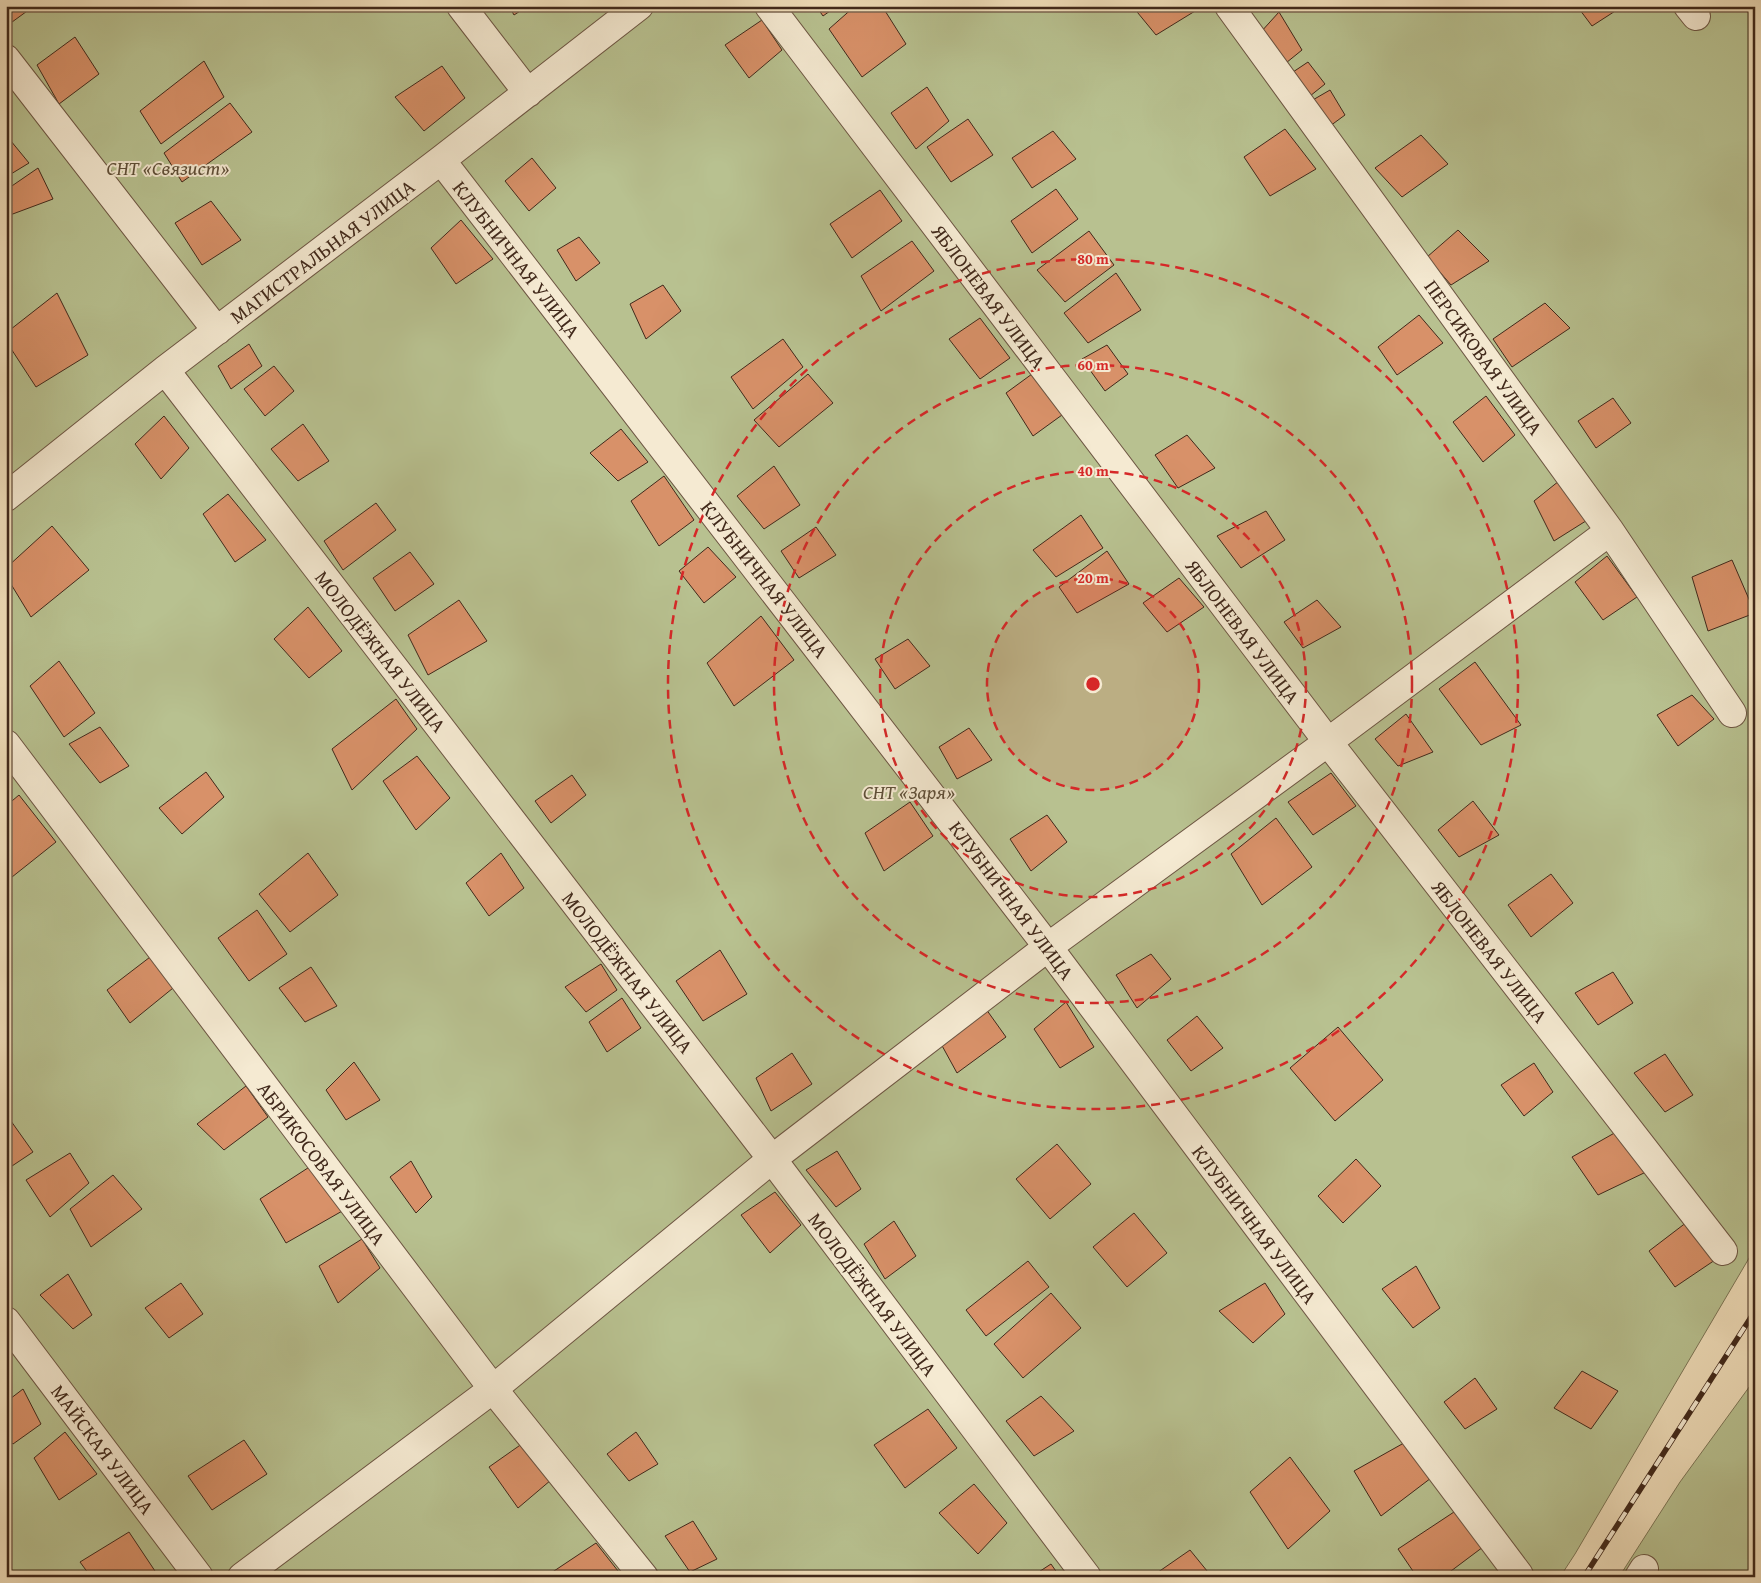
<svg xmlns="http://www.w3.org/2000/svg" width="1761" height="1583" font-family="'Gentium Book Plus',serif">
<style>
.green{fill:#b8c190;stroke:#7c7556}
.building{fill:#d89169;stroke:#41291b}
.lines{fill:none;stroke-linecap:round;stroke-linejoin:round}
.street-casing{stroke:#6d5643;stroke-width:30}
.street{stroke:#f5ead2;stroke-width:28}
.rail-casing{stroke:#41291b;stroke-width:5.5}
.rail{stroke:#f5ead2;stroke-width:4;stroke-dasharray:11;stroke-linecap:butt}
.ring{fill:none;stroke:#d62828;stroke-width:2.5;stroke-dasharray:9 6}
.labels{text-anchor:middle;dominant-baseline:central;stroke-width:4;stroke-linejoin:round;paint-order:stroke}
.park-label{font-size:20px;font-style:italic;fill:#5f4f38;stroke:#f5ead2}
.street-label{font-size:20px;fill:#41291b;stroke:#f5ead2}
.centre{fill:#d62828;stroke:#f5ead2;stroke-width:2.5}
.ring-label{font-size:15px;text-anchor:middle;font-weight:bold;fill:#d62828;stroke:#f5ead2;stroke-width:4;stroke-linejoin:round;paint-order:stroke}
</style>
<rect width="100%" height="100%" fill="#f0deba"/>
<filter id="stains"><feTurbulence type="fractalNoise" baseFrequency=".004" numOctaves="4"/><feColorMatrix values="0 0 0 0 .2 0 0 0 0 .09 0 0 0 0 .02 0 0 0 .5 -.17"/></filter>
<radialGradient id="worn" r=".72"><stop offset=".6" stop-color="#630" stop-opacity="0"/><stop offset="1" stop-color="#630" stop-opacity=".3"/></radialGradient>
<path class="green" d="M6 6H1755V1248L1575 1554 1560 1577H6Z
M1755 1379V1577H1619L1680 1482Z"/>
<path class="building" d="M6 6H34L8 25Z
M509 6H528L514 15Z
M816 6H837L823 16Z
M855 6H882L906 44 862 77 829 29Z
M1135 6H1199L1200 8 1156 35 1133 7Z
M1577 6H1623L1592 26Z
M1279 12 1302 50 1281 67 1260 33Z
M762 20 782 50 749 78 725 45Z
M75 37 99 74 59 104 37 65Z
M204 61 224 97 161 144 140 111Z
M1308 62 1325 84 1305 100 1290 74Z
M442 66 465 98 424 131 395 97Z
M927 87 949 121 916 149 891 113Z
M1330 90 1345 115 1330 126 1311 101Z
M230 103 252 132 182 182 164 153Z
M968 119 993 155 951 182 927 147Z
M1285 129 1316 169 1270 196 1244 157Z
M1053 131 1076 159 1032 188 1012 158Z
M6 135 29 163 6 177Z
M1421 135 1448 164 1402 197 1375 168Z
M532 158 556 188 529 211 505 181Z
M38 168 53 199 10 215 6 207V190Z
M1056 189 1078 219 1032 253 1011 221Z
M880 190 902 221 852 258 830 224Z
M211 201 241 240 202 265 175 223Z
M461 220 493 259 456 284 431 248Z
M1458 230 1489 261 1451 285 1427 257Z
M1089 231 1114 265 1065 302 1037 270Z
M579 237 600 263 576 281 557 250Z
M912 241 934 271 881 311 861 276Z
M1116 273 1141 310 1088 343 1064 313Z
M663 285 681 311 646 339 630 304Z
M57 293 88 355 36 387 6 341V333Z
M1545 303 1570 328 1512 367 1493 339Z
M1419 315 1443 343 1397 375 1378 347Z
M980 318 1010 358 980 379 949 339Z
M783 339 803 367 753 409 731 377Z
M249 344 262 366 231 389 218 366Z
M1107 345 1128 374 1105 391 1082 359Z
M274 366 294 391 265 416 244 389Z
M808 374 833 403 779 447 754 420Z
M1032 374 1062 415 1033 436 1006 393Z
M1486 396 1515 435 1483 462 1453 422Z
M1613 398 1631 423 1596 448 1578 421Z
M164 416 189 448 161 479 135 444Z
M303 424 329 461 298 481 271 449Z
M621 429 648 462 618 481 590 453Z
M1187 435 1215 468 1178 488 1155 455Z
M774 466 800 505 764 529 737 496Z
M664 476 694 520 659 546 631 501Z
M1559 481 1589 519 1554 541 1534 501Z
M228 494 266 540 235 562 203 514Z
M376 503 396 530 343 570 324 541Z
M1266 511 1285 540 1241 568 1217 536Z
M1081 515 1103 548 1056 577 1033 550Z
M52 526 89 570 31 617 6 576V568Z
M816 527 836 555 799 578 781 551Z
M708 547 736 577 704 603 679 571Z
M1107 551 1129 584 1077 613 1059 587Z
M410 552 434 584 395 611 373 578Z
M1607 556 1637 597 1603 620 1575 582Z
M1732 560 1755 613 1708 631 1692 577Z
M1179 578 1204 607 1167 632 1143 603Z
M459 600 487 641 428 675 408 635Z
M1317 600 1341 627 1303 648 1284 622Z
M308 607 342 651 309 678 274 639Z
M761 616 794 660 734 706 707 663Z
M908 639 930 666 895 689 875 659Z
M59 661 95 713 64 737 30 686Z
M1475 662 1521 725 1481 745 1439 689Z
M1692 695 1714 719 1678 746 1657 715Z
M396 699 417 729 352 790 332 749Z
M1406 714 1433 752 1398 766 1375 739Z
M100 727 129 766 100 783 69 744Z
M969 728 992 760 957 779 939 747Z
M417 756 450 798 416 830 383 781Z
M206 772 224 797 182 834 159 808Z
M1331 773 1356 806 1313 835 1288 802Z
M572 775 586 795 551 823 535 801Z
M19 795 56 842 7 881 6 806Z
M1473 801 1499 835 1459 857 1438 830Z
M910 802 933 836 884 871 865 833Z
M1047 815 1067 842 1031 871 1010 839Z
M1276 818 1312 867 1262 905 1231 854Z
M308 853 338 895 290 932 259 894Z
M501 853 524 888 489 916 466 883Z
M1551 874 1573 903 1531 937 1508 905Z
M257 910 287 954 249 981 218 938Z
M720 950 747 994 703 1021 676 981Z
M154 954 178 984 130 1023 107 990Z
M1151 954 1171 979 1137 1008 1116 975Z
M601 964 617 990 586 1012 565 987Z
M311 967 337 1006 305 1022 279 988Z
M1613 972 1633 1003 1598 1025 1575 993Z
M622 998 641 1028 607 1052 589 1022Z
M1066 1002 1094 1047 1060 1068 1034 1029Z
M986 1009 1006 1037 957 1073 940 1042Z
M1197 1016 1223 1048 1191 1071 1167 1040Z
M1338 1027 1383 1080 1335 1121 1290 1068Z
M792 1053 812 1084 771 1111 756 1078Z
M1665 1054 1693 1095 1665 1112 1634 1073Z
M354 1062 380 1100 346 1120 326 1090Z
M1534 1063 1553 1092 1524 1116 1501 1085Z
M246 1086 268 1117 224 1150 197 1124Z
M6 1114 33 1152 6 1170Z
M1618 1131 1646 1172 1598 1195 1572 1157Z
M1057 1144 1091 1184 1050 1219 1016 1179Z
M837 1151 861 1189 836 1207 806 1170Z
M70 1153 89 1183 50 1217 26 1180Z
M1356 1159 1381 1186 1343 1223 1318 1196Z
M411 1161 432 1197 416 1213 390 1177Z
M314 1164 344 1210 286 1243 260 1199Z
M113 1175 142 1209 91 1247 70 1209Z
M775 1192 801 1225 770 1253 741 1215Z
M1134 1213 1167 1253 1127 1287 1093 1247Z
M894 1221 916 1256 885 1279 864 1244Z
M1687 1222 1715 1260 1675 1287 1649 1251Z
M362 1239 380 1268 338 1303 319 1266Z
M1028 1261 1049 1287 986 1336 966 1310Z
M1416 1266 1440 1308 1413 1328 1382 1289Z
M68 1274 92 1315 73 1329 40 1295Z
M181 1283 203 1314 169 1338 145 1308Z
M1265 1283 1285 1314 1253 1343 1219 1311Z
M1051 1293 1081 1328 1023 1378 994 1344Z
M1582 1371 1618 1391 1591 1429 1554 1408Z
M1475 1378 1497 1409 1465 1429 1444 1402Z
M23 1389 41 1424 13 1444 6 1438V1402Z
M1041 1396 1074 1431 1034 1456 1006 1421Z
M928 1409 957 1448 905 1488 874 1445Z
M65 1432 97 1474 59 1500 34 1458Z
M636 1432 658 1464 629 1481 607 1454Z
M1411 1439 1435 1475 1381 1516 1354 1471Z
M244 1440 267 1474 212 1510 188 1476Z
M526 1441 551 1480 518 1508 489 1467Z
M1290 1457 1330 1511 1288 1549 1250 1492Z
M974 1484 1007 1523 978 1554 939 1513Z
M1454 1512 1483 1547 1443 1577H1417L1398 1549Z
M693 1521 717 1559 690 1572 665 1536Z
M129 1532 159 1577H91L80 1562Z
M596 1543 622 1576 545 1577Z
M1190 1550 1212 1577H1151Z
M1051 1564 1060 1577H1031Z"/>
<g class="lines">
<defs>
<path id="street" d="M461 6 528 93
M769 6 1328 742 1723 1251
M1229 6 1610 531 1732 713
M1688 6 1696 16
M6 59 217 331
M441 160 1048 947 1519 1575
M165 370 772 1159 1087 1577
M6 497 165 370 441 160 639 6
M6 744 493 1389 644 1577
M6 1321 199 1577
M242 1577 493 1389 772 1159 1048 947 1328 742 1610 531
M1639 1577 1644 1569"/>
</defs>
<use href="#street" class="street-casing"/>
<use href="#street" class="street"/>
<defs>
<path id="rail" d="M1584 1577 1755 1311"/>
</defs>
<use href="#rail" class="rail-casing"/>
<use href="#rail" class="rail"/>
</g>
<circle cx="1093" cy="684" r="106" fill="#d62828" fill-opacity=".12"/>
<g class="ring">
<circle cx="1093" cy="684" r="106"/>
<circle cx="1093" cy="684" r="213"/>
<circle cx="1093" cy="684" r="319"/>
<circle cx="1093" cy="684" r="425"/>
</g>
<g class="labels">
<g class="park-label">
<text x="168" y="167">СНТ «Связист»</text>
<text x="909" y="791">СНТ «Заря»</text>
</g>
<g class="street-label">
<text transform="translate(322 251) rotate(-37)">МАГИСТРАЛЬНАЯ УЛИЦА</text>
<text transform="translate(517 259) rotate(52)">КЛУБНИЧНАЯ УЛИЦА</text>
<text transform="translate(989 296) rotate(53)">ЯБЛОНЕВАЯ УЛИЦА</text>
<text transform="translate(1484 357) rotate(54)">ПЕРСИКОВАЯ УЛИЦА</text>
<text transform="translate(765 579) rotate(52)">КЛУБНИЧНАЯ УЛИЦА</text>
<text transform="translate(1243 631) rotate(53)">ЯБЛОНЕВАЯ УЛИЦА</text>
<text transform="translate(381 651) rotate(52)">МОЛОДЁЖНАЯ УЛИЦА</text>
<text transform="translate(1012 900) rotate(53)">КЛУБНИЧНАЯ УЛИЦА</text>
<text transform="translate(1490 951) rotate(52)">ЯБЛОНЕВАЯ УЛИЦА</text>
<text transform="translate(628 972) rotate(52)">МОЛОДЁЖНАЯ УЛИЦА</text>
<text transform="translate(322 1163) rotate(53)">АБРИКОСОВАЯ УЛИЦА</text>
<text transform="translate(1255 1224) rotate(53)">КЛУБНИЧНАЯ УЛИЦА</text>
<text transform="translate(873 1294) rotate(53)">МОЛОДЁЖНАЯ УЛИЦА</text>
<text transform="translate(103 1449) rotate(53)">МАЙСКАЯ УЛИЦА</text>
</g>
</g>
<circle cx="1093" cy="684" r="8" class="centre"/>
<g class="ring-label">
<text x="1093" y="264">80 m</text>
<text x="1093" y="370">60 m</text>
<text x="1093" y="476">40 m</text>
<text x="1093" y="583">20 m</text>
</g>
<rect width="1761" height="1583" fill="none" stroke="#f0deba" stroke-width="25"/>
<rect x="8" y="8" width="1746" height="1568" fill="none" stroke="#41291b" stroke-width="2.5"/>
<rect x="12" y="12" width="1736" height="1558" fill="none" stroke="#41291b"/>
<rect width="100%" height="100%" filter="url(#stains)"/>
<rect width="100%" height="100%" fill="url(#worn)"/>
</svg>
